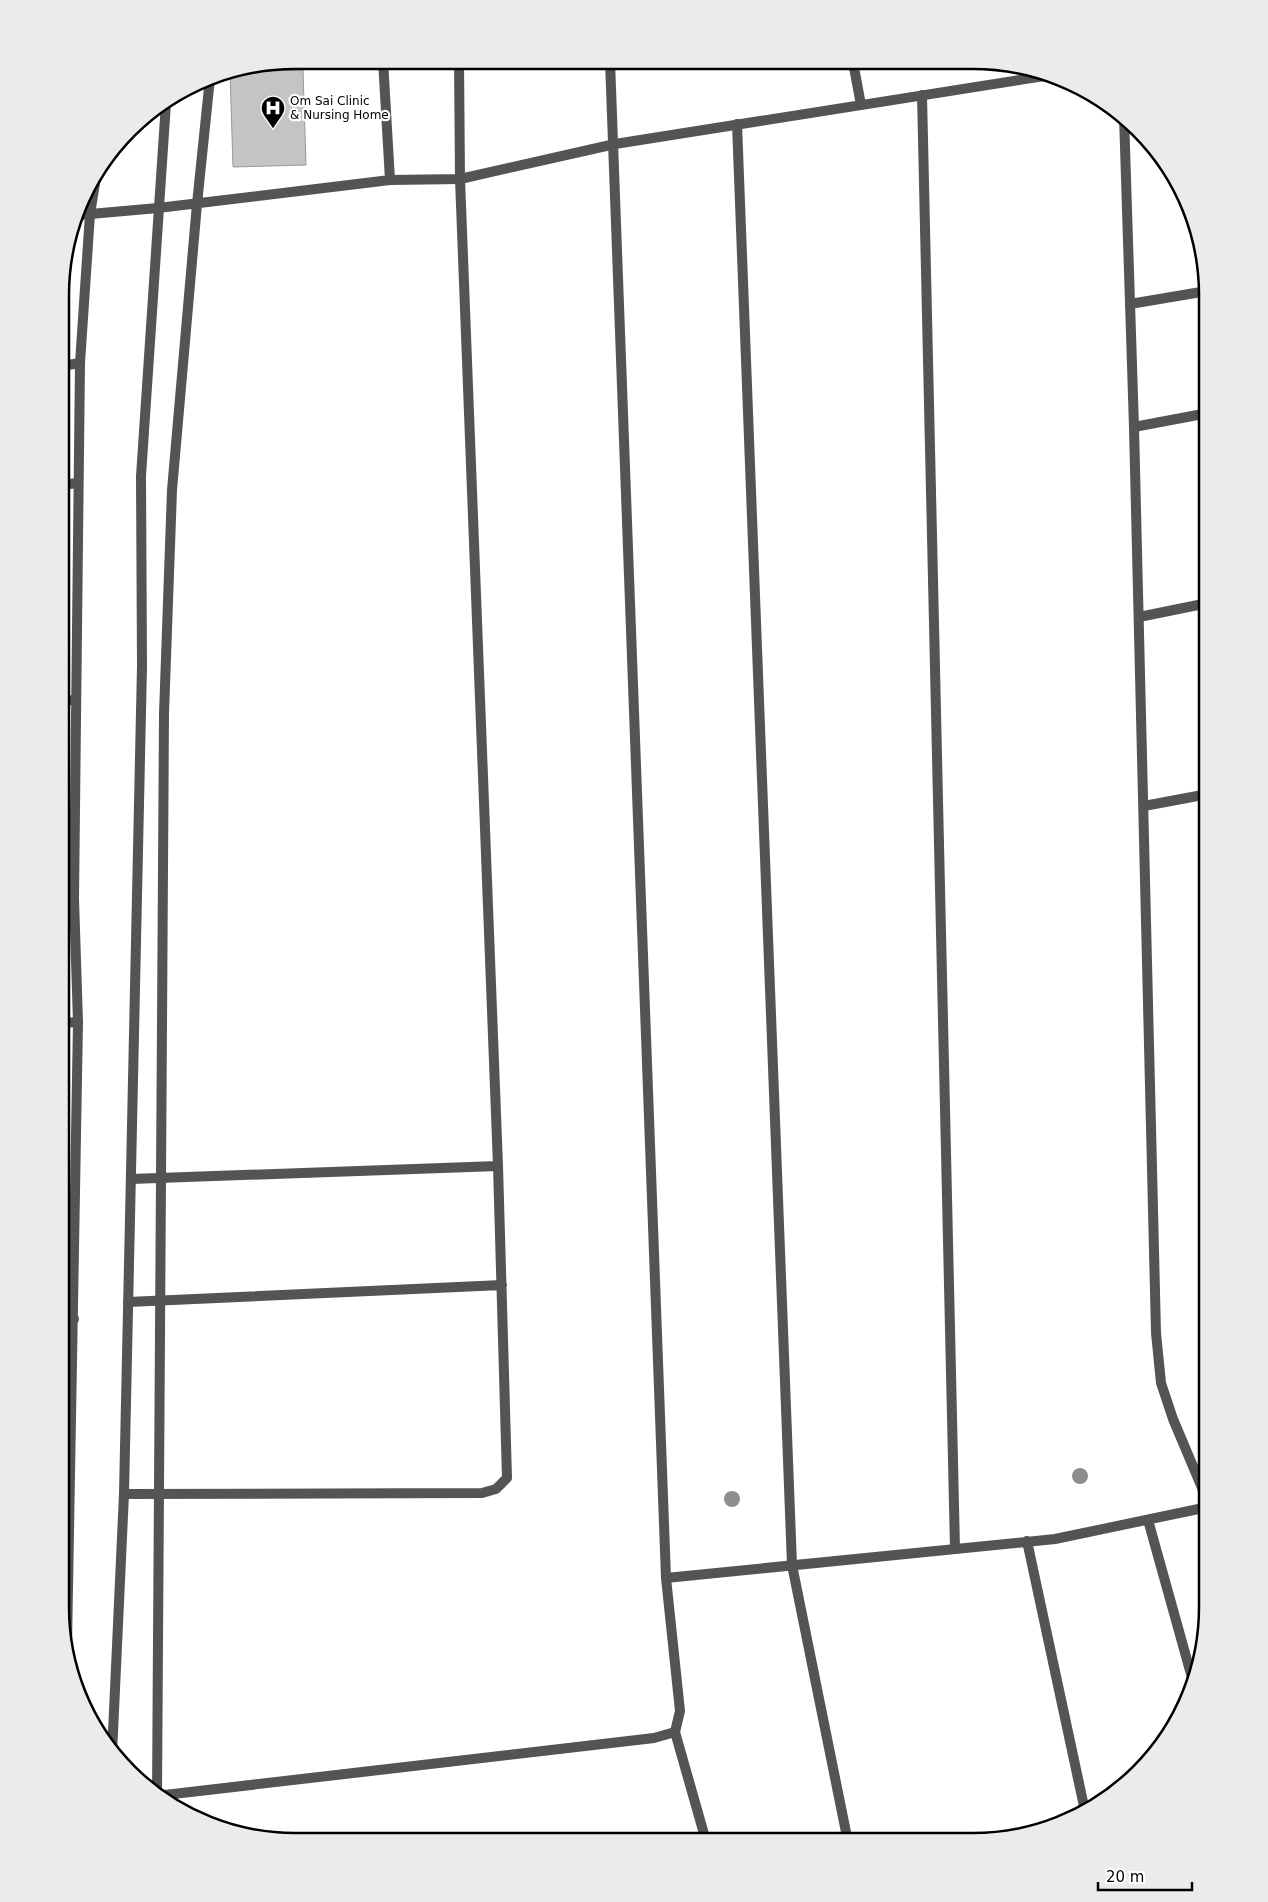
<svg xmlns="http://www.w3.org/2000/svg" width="1268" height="1902" font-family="'DejaVu Sans',sans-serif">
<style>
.building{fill:#c4c4c4;stroke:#989898}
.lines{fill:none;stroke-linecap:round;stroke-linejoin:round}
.service{stroke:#545454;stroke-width:10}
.minor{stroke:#545454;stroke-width:10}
.tertiary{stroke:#545454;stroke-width:10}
.tree{fill:#8e8e8e}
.labels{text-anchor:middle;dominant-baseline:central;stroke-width:4.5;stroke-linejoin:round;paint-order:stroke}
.poi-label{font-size:12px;fill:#000;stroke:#fff;text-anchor:start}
.rim{fill:none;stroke:#000;stroke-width:2.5}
</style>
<rect width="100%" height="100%" fill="#fff"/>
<path class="building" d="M303 70 306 165 233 167 230 72Z"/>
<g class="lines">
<path class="service" d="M922 95 955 1549
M737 124 792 1565 848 1842
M1130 304 1207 291
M1134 427 1208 413
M1139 617 1208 603
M61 701 75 700
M1144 806 1208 794
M61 900 74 899
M61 1023 78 1022
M131 1179 498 1166
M128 1302 502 1285
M60 1319H74
M124 1494 482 1493 496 1489 507 1478 498 1166 460 179
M1148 1520 1194 1685
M675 1732 706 1841"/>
<path class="minor" d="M383 60 390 180
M459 60 460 179
M853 62 861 105
M1124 116 1134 427 1156 1333 1161 1383 1173 1419 1208 1502
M79 215 158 208 390 180 460 179 615 144 1051 75
M62 366 80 363
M62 485 77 483
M1027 1541 1085 1811
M666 1578 1055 1539 1208 1507
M156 1796 654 1738 675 1732 680 1711 666 1578 610 61
M157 1796 164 714 172 490 197 204 210 78"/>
<path class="tertiary" d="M67 1645 78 1022 74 899 80 363 90 214 97 171
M112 1754 124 1494 142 666 141 476 166 103
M119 1760 133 1774"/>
</g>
<g class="tree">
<circle cx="1080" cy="1476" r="8"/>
<circle cx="732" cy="1499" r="8"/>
</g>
<defs>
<symbol id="hospital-pin" viewBox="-11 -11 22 30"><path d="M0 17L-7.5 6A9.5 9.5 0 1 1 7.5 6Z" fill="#000" stroke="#fff"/><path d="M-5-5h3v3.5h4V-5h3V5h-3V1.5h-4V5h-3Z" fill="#fff"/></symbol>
</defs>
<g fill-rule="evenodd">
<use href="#hospital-pin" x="259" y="94" width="28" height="38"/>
</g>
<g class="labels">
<g class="poi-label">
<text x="290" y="101">Om Sai Clinic<tspan x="290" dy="14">&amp; Nursing Home</tspan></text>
</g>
</g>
<path d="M0 0H1268V1902H0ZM295 69H973A226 226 0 0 1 1199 295V1607A226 226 0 0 1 973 1833H295A226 226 0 0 1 69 1607V295A226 226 0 0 1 295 69Z" fill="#ebebeb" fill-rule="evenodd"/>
<path class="rim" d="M295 69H973A226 226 0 0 1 1199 295V1607A226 226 0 0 1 973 1833H295A226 226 0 0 1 69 1607V295A226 226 0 0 1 295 69Z"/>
<path d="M1098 1882v8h94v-8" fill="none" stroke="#000000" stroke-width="2.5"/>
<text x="1106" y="1882" font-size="15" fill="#000000" stroke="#ffffff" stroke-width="4" paint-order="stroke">20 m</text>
</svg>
